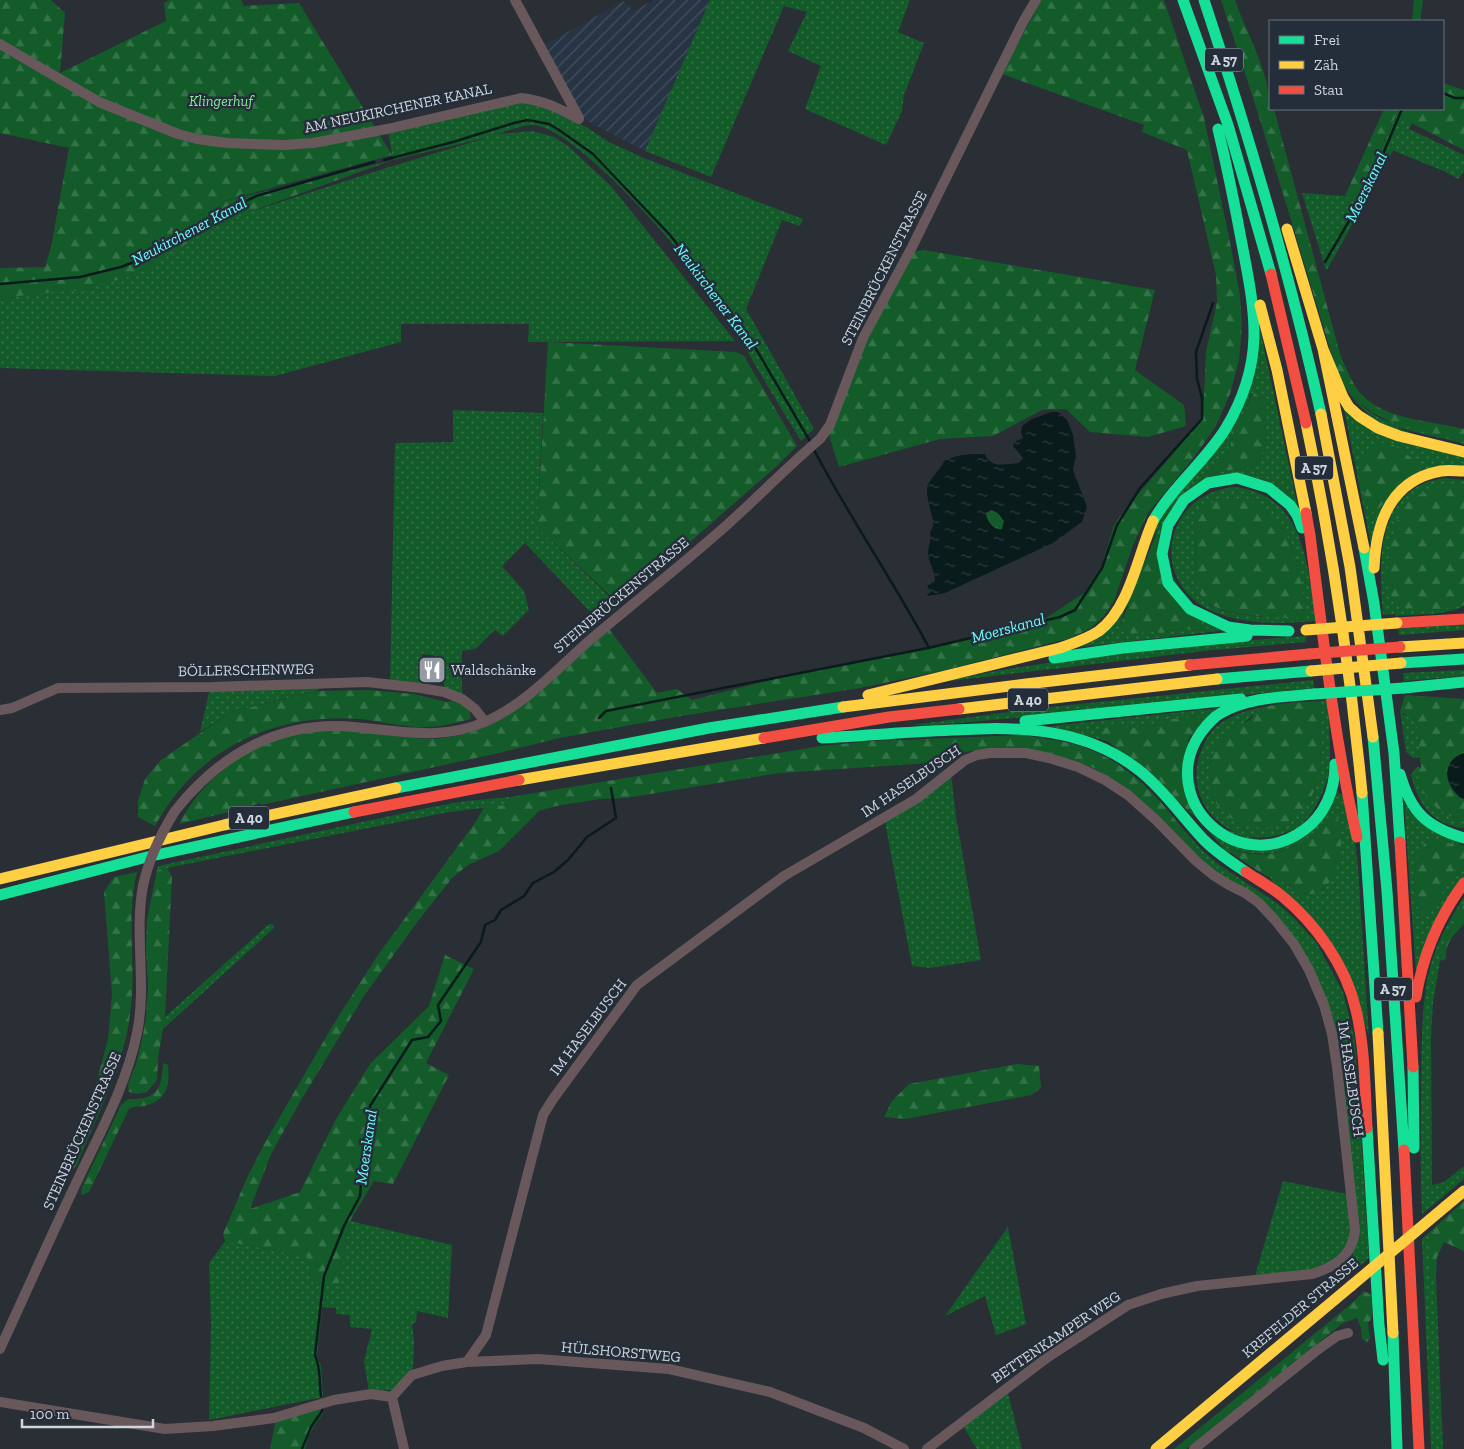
<svg xmlns="http://www.w3.org/2000/svg" width="1464" height="1449" font-family="'Zilla Slab',serif">
<style>
.industrial{fill:url(#industrial-furrows)}
.grass{fill:url(#grass-dots);fill-rule:evenodd}
.forest{fill:url(#forest-firs)}
.water{fill:url(#water-ripples);fill-rule:evenodd}
.lines{fill:none;stroke-linecap:round;stroke-linejoin:round}
.stream{stroke:#0a1b1c;stroke-width:2.5}
.street{stroke:#69585b;stroke-width:10}
.fast{stroke:#16e098;stroke-width:11}
.slow{stroke:#ffcf43;stroke-width:11}
.jam{stroke:#f24e42;stroke-width:11}
.street-bridge{stroke:#69585b;stroke-width:10}
.fast-bridge{stroke:#16e098;stroke-width:11}
.slow-bridge{stroke:#ffcf43;stroke-width:11}
.jam-bridge{stroke:#f24e42;stroke-width:11}
.labels{text-anchor:middle;dominant-baseline:central;stroke-width:5;stroke-linejoin:round;paint-order:stroke}
.shield{fill:#242e3a;stroke:#9ca3ac;stroke-width:1}
.shield-label{font-size:14px;font-weight:bold;fill:#cfd5dd}
.park-label{font-size:15px;font-style:italic;fill:#85ed97;stroke:#242e3a}
.street-label{font-size:15px;fill:#cfd5dd;stroke:#242e3a}
.poi-label{font-size:15px;fill:#cfd5dd;stroke:#242e3a;text-anchor:start}
.water-label{font-size:16px;font-style:italic;fill:#6dfdfe;stroke:#242e3a}
</style>
<defs>
<pattern id="industrial-furrows" width="10" height="10" patternUnits="userSpaceOnUse" patternTransform="scale(1.25)"><rect width="10" height="10" fill="#263444"/><path d="M-1 1l2-2M0 10L10 0M9 11l2-2" fill="none" stroke="#44505f"/></pattern>
<pattern id="grass-dots" width="8" height="8" patternUnits="userSpaceOnUse" patternTransform="scale(1.25)"><rect width="8" height="8" fill="#135c2a"/><path d="M2 2h.1M6 6h.1" fill="none" stroke="#347248" stroke-width="1.8" stroke-linecap="round"/></pattern>
<pattern id="forest-firs" width="22" height="20" patternUnits="userSpaceOnUse" patternTransform="scale(1.25)"><rect width="22" height="20" fill="#135c2a"/><path d="M5 1l3.5 6h-7zM16 11l3.5 6h-7z" fill="#347248"/></pattern>
<pattern id="water-ripples" width="26" height="14" patternUnits="userSpaceOnUse" patternTransform="scale(1.25)"><rect width="26" height="14" fill="#0a1b1c"/><path d="M2 4q2-2 4 0t4 0M15 11q2-2 4 0t4 0" fill="none" stroke="#2d3b3d"/></pattern>
</defs>
<rect width="100%" height="100%" fill="#292f35"/>
<path class="industrial" d="M654 0H710L645 151 582 118 542 46 624 1 633 11Z"/>
<path class="grass" d="M710 0H910L898 32 924 43 904 95 902 111 886 145 805 109 821 66 788 51 807 12 784 6 711 177 645 151Z
M521 100 562 114 586 127 609 142 644 158 803 219 800 226 782 220 746 309 814 429 801 441C781 408 760 374 741 340 737 332 734 324 729 316 704 275 580 129 534 125 526 124 505 131 498 134L533 131 554 137 568 146 611 186 735 341 528 342 529 324H401V342L275 376 0 368V300L30 294 199 235 240 215 386 168 489 137 393 160 388 131Z
M1396 115 1412 123 1409 129 1464 155V171L1458 179 1446 172 1382 146Z
M1302 193 1345 196 1362 207 1328 268 1326 270Z
M1258 329H1260L1298 508C1289 499 1281 489 1269 483 1244 470 1208 474 1186 492 1172 504 1165 521 1160 538V525L1148 547 1142 574 1131 601 1124 610 1120 626 1124 631 1133 634 1150 631 1161 633 1179 628 1196 631 1202 628 1201 624C1186 613 1167 600 1161 582 1159 573 1159 563 1159 554 1167 600 1184 616 1228 630L1081 647 1082 645C1111 633 1128 606 1137 577 1142 561 1145 544 1153 530 1168 501 1192 481 1212 456 1231 430 1248 398 1254 367 1257 355 1257 342 1258 329ZM1255 393C1264 401 1270 412 1263 423 1268 432 1268 440 1264 450 1251 480 1233 463 1211 475L1207 472 1221 463 1229 453 1231 448V442L1239 421 1245 413 1251 394Z
M1349 393 1366 409 1381 419 1464 441V444C1434 435 1402 432 1374 417 1364 412 1356 402 1349 393Z
M1343 404 1464 456V466L1422 470 1371 545Z
M453 410 543 413 537 527 618 605 621 604 599 621 525 543 502 566 524 591 529 610 503 636 495 630 475 649 462 651V699L444 692V657L422 654 421 688 390 684 395 443 453 442Z
M1444 478 1464 480V606C1444 616 1418 614 1396 616L1395 614 1383 615C1380 574 1375 514 1415 488 1424 482 1434 480 1444 478Z
M1234 487C1305 495 1307 564 1316 621 1284 624 1245 625 1214 612 1147 583 1163 494 1234 487ZM1282 527 1291 544 1299 570 1262 617C1245 615 1215 613 1204 599 1193 585 1195 554 1196 538Z
M1464 624V630L1399 635 1398 629Z
M1306 636V642L1213 650 942 682C1017 665 1093 656 1169 649 1214 644 1260 639 1306 636Z
M1464 670V676L1404 681 1403 673Z
M1313 680 1314 688 1004 719 935 725H912L1031 709Z
M332 682 316 691 231 712 200 732 211 684Z
M1328 700C1328 722 1333 759 1327 780 1322 796 1312 817 1298 827 1295 829 1290 831 1287 832 1239 853 1184 810 1199 758 1203 744 1209 731 1221 723 1244 707 1274 706 1301 701L1257 710C1247 724 1223 735 1216 748 1212 755 1211 763 1209 771L1313 796 1319 772 1322 752 1321 701Z
M1219 708 1190 743 1198 717 1169 719 1154 726 1132 728 1120 726 1110 742 1050 726Z
M1400 711 1404 715 1416 716 1420 757 1413 758 1406 752Z
M1418 767 1421 768 1452 817 1464 821V828C1432 825 1418 804 1411 775L1415 769Z
M951 775 956 817 981 960 930 968 912 966 885 822Z
M1336 791 1344 796 1355 842 1358 867 1369 1036 1351 984 1270 878 1286 883 1304 894 1323 890 1334 874 1317 831C1294 854 1264 858 1233 850L1228 854 1201 822 1283 847Z
M510 797 507 805 449 812 157 870 158 866 432 807 466 801Z
M1404 803 1464 846 1443 843 1434 840 1413 875 1419 912 1425 915 1431 910 1439 896 1464 866V878L1416 971Z
M1182 828 1201 849 1218 864 1278 904 1294 918 1316 942 1343 992 1355 1041 1369 1258 1352 1273 1353 1252 1332 1019 1282 923 1221 877 1198 857 1201 855Z
M1464 897V904L1446 938 1440 961 1433 1003 1431 1036 1432 1185 1444 1182 1464 1166V1179L1422 1214C1420 1176 1421 1137 1421 1099 1422 1059 1420 1016 1428 976 1434 947 1448 922 1464 897Z
M269 924 274 925V928L163 1029 165 1017Z
M1283 1181 1347 1194 1351 1231 1350 1242 1337 1260 1312 1271 1255 1276Z
M350 1221 452 1245 448 1318 417 1311 416 1322 412 1324 414 1341 413 1368 395 1390 369 1391 364 1361 372 1329 350 1327V1315L336 1314V1308L322 1307 317 1356 321 1366 323 1397 209 1420 211 1324 209 1263 225 1241 309 1257 339 1283Z
M1008 1227 1026 1324 996 1335 985 1296 945 1316Z
M1433 1229 1429 1241 1432 1279 1436 1278 1443 1449H1431L1422 1239Z
M1008 1393 1022 1449H977L961 1423Z"/>
<path class="forest" d="M0 0H51L65 13 60 73 166 21 164 3 170 0H241L244 6 299 3 392 155 217 203 393 160 241 215 199 235 145 271 85 290 30 294 0 300V268L45 267 51 247 69 148 0 133Z
M1041 0H1164L1204 118 1230 242 1240 295 1242 325 1239 360 1230 394 1216 426 1192 460 1148 513 1133 545 1114 601 1104 616 1091 628 1071 638 941 671 860 688 681 716 559 738 499 753 261 805 260 803 241 809 179 824C209 767 269 730 334 730 358 731 382 734 406 737 414 738 424 739 432 739 451 738 471 733 488 726 510 717 528 700 546 684 567 666 588 647 609 629L657 693 677 689 692 700 787 676 963 640 1046 618 1084 593 1102 565 1114 525 1127 507 1203 419 1206 352 1217 302 1216 275 1187 150 1142 132 1144 125 1002 74Z
M1221 0H1235C1247 35 1270 71 1270 109H1274L1340 354C1346 368 1352 384 1362 395 1386 420 1432 421 1464 429V441C1428 430 1389 429 1360 403 1356 400 1352 397 1349 393 1344 386 1340 377 1336 369 1299 246 1262 122 1221 0Z
M1414 0H1423L1420 21H1412Z
M1443 83 1464 90V150L1396 115 1382 145 1393 151 1362 207 1345 196 1384 109H1443Z
M924 250 1155 290 1135 370 1184 405 1186 426 1148 437 1090 432 1066 409 1042 410 993 436 940 439 839 467 829 435 866 340 911 254 917 251Z
M548 342 736 352 744 356 797 446 778 465 619 604 537 527Z
M1255 393C1264 401 1270 412 1263 423 1268 432 1268 440 1264 450 1251 480 1233 463 1211 475L1207 472 1221 463 1229 453 1231 448V442L1239 421 1245 413 1252 394Z
M1387 442 1395 446 1421 465 1420 469 1377 510 1371 513C1364 501 1355 462 1365 451 1370 446 1380 444 1387 442Z
M1445 484 1464 487V605L1436 610 1405 608 1391 601C1390 594 1387 586 1387 578 1388 557 1393 520 1407 504 1416 494 1433 489 1445 484Z
M1247 499C1254 503 1264 507 1270 513 1298 540 1301 582 1307 618 1282 617 1220 619 1203 598 1192 584 1196 555 1196 539 1196 531 1190 523 1195 516 1207 499 1228 500 1247 499Z
M991 510 999 514 1004 521 1002 529C994 531 986 521 986 513Z
M1160 524 1159 554 1201 624 1202 628 1196 631 1179 628 1161 633 1150 631 1133 634 1124 631 1120 626Z
M369 690 414 694 447 702 454 700C462 704 473 709 470 719 453 724 435 728 417 727 398 726 380 721 361 719 274 713 197 748 155 826L138 817V801L145 779 161 760 231 712 317 691Z
M1405 695 1464 699V753L1456 757 1458 797 1464 799V821C1437 813 1423 800 1417 772L1421 768 1416 717H1409L1400 711Z
M1321 701C1322 732 1325 765 1313 794 1287 856 1196 825 1210 766 1212 759 1214 750 1218 744 1222 738 1228 733 1234 728 1239 725 1246 723 1251 719 1253 717 1254 712 1257 710 1268 703 1307 702 1321 701Z
M1198 717 1199 725 1188 740 1201 822 1104 738 1101 731 1108 726H1120L1132 728 1154 726 1169 719Z
M1024 735C1042 739 1060 740 1077 745 1133 762 1170 809 1201 855L1198 857C1162 821 1120 771 1068 759 1049 754 1027 755 1007 753 984 751 965 746 945 762L779 773 626 798 600 799 556 806 539 811 499 851 468 865 452 878 418 921 364 996 300 1102 271 1154 250 1209 300 1192 335 1121 370 1064 429 1006 445 955 474 969 426 1063 449 1075 393 1184 374 1181 350 1221 339 1283 313 1284 308 1257 225 1241 223 1234 246 1180 263 1146 333 1025 378 955 477 820 484 807 507 805 510 797 821 746 872 741Z
M1337 817C1339 828 1342 841 1341 852 1339 869 1326 900 1304 893 1299 892 1293 886 1288 884 1282 881 1275 880 1269 877 1255 870 1241 859 1227 850 1235 850 1242 853 1250 854 1284 857 1307 844 1327 818Z
M1427 839 1464 846V866L1439 896 1431 910 1425 915 1419 913 1413 875 1416 859Z
M167 868 172 877 165 1017 158 1058 157 1080 147 1092 137 1094 129 1092 128 1085 136 1064 142 1040 146 1017 148 986 146 948 147 919 157 870Z
M137 872C126 916 136 961 131 1006 126 1063 98 1112 77 1165L72 1170H66L62 1166 96 1084 108 1039 112 994 104 892 114 877Z
M1464 904V924C1453 936 1445 942 1446 959L1440 961 1446 938Z
M163 1063 168 1065C170 1085 167 1101 144 1106 138 1107 134 1106 129 1109L89 1192 81 1195 82 1187 121 1105 128 1099C156 1100 162 1090 163 1063Z
M1017 1064 1039 1066 1041 1088 1031 1095 905 1119 884 1117 892 1101 909 1084Z
M1464 1201V1251L1444 1242 1437 1257 1436 1278 1432 1279 1429 1276V1241L1433 1229Z
M1364 1291 1371 1295 1372 1318 1368 1323 1370 1339 1367 1342 1362 1339 1361 1328 1357 1318 1343 1323 1186 1449H1174L1351 1304Z
M323 1405V1413L310 1433 305 1449H270L276 1420Z"/>
<path class="water" d="M1051 412H1058L1064 416 1068 422 1073 435 1076 457 1073 470 1087 507 1082 522 1053 543 945 593 928 596 927 594 931 592 927 586 935 581C935 571 929 563 928 553 928 546 932 540 930 533 931 530 933 528 933 525 934 519 926 499 927 489 928 479 940 471 944 461 957 454 970 454 985 454 990 469 1007 464 1019 463L1023 458 1013 446 1014 442 1023 438 1021 432 1022 426 1032 419ZM991 510C998 511 1000 516 1004 521L1002 529C994 531 986 521 986 513Z
M1464 753V799C1452 794 1441 774 1451 762 1454 757 1459 755 1464 753Z"/>
<g class="lines">
<path class="stream" d="M1443 93 1455 98H1464
M384 160 453 142 514 123 528 120 549 124 559 130 593 154 670 235 749 337 811 443
M1325 262 1369 187 1402 109
M0 284 80 277 121 267 157 253 203 223 256 196 374 162
M813 448C849 517 893 580 929 648
M599 718 606 711 928 648 1060 617 1075 610 1102 568 1117 525 1140 488 1202 419V398L1197 379 1196 352 1213 303
M321 1396C319 1382 321 1368 315 1355L324 1276 344 1226 360 1196 362 1169 367 1141 370 1106 412 1040 428 1037 441 1021 438 1005 481 942 485 925 495 920 501 910 524 896 533 883 554 872 568 860 587 837 616 818 611 788
M302 1449 311 1427 322 1411V1406"/>
<path class="street" d="M515 0 579 118
M0 44 99 102 178 134 197 139 228 143 284 145 313 143 387 129 521 98C543 100 560 109 579 119
M0 710 12 708 58 688 213 687 367 682 421 688 444 692 462 699 475 709 485 722
M175 811C220 754 280 720 354 727 400 731 441 741 485 722 526 704 557 669 590 640 636 601 683 564 728 524 759 496 788 466 820 439L830 425 863 338 912 247 1023 22 1036 0
M0 1349C26 1292 52 1234 79 1177 101 1131 127 1083 137 1033 147 985 134 934 143 886
M467 1362 486 1335 543 1115 553 1099 637 985 784 876 916 799 965 760 977 755 990 753H1026L1049 758 1078 767 1105 780 1128 795 1156 820 1196 861 1213 875 1229 885 1245 893 1259 903 1274 919 1294 944 1309 970 1324 1005 1332 1034 1337 1067 1355 1231C1352 1256 1335 1267 1312 1274L1197 1286 1161 1294 1128 1305 1048 1357 927 1449
M392 1397 412 1375 442 1366 467 1362 538 1359 669 1369 770 1392 864 1428 904 1449
M0 1402 165 1429 213 1426 274 1418 334 1400 371 1394 392 1397 404 1449
M1194 1449 1316 1351 1337 1336 1348 1333"/>
<path class="fast" d="M1183 0 1228 125 1271 274
M1204 0C1249 136 1290 274 1321 414
M1153 521C1173 486 1205 462 1226 428 1265 362 1256 316 1242 244 1235 206 1227 167 1218 129
M1364 548 1374 603 1394 753 1400 842
M1289 631 1250 630 1228 627 1190 609 1168 583 1162 554 1168 525 1184 500 1208 483 1237 478 1269 488 1290 505 1297 515 1302 528
M1054 658 1123 648 1247 636
M1401 663 1464 659
M1217 679 1311 671
M1404 688 1464 682
M1314 694C1284 697 1248 697 1221 713 1212 718 1206 726 1200 734 1156 799 1237 879 1304 830 1325 815 1335 790 1335 764
M1025 721 1241 699
M1373 737 1387 891 1404 1150
M822 738C859 736 895 733 932 731 1005 727 1079 722 1140 771 1165 791 1182 817 1204 840 1217 853 1231 862 1246 872
M1400 774C1411 812 1426 827 1464 838
M396 788 709 728 843 707
M1362 793 1378 1033
M0 895 147 857 354 812
M1413 1067 1414 1148
M1367 1128 1379 1325 1383 1360
M1393 1333 1397 1449"/>
<path class="slow" d="M1287 229 1323 349 1343 397 1349 407 1359 416 1378 428 1399 436 1464 452
M1260 305 1277 370 1306 513
M1323 349 1364 548
M1321 414 1350 567 1373 737
M1306 423C1332 545 1350 669 1362 793
M1374 568C1376 523 1390 480 1441 471 1448 470 1456 471 1464 471
M1400 647 1464 643
M868 695 1060 648C1074 643 1087 639 1099 631 1130 608 1138 554 1153 521
M843 707 1026 684 1190 665
M959 709 1217 679
M519 780 764 738
M0 879 224 825 396 788
M1378 1033 1393 1333
M1446 1206 1464 1191
M1156 1449 1351 1286"/>
<path class="jam" d="M1271 274 1306 423
M1306 513 1310 535C1323 636 1334 738 1357 837
M1397 623 1464 619
M1190 665 1309 654
M764 738 889 717 959 709
M354 812 519 780
M1400 842 1413 1067
M1246 872C1258 880 1271 887 1282 896 1316 924 1346 966 1356 1010 1365 1048 1365 1089 1367 1128
M1416 997C1423 954 1438 918 1464 883
M1404 1150 1419 1449"/>
<path class="street-bridge" d="M143 886C149 858 160 835 175 811"/>
<path class="fast-bridge" d="M1314 694 1404 688"/>
<path class="slow-bridge" d="M1306 630 1397 623
M1311 671 1401 663
M1351 1286 1446 1206"/>
<path class="jam-bridge" d="M1309 654 1400 647"/>
</g>
<defs>
<symbol id="restaurant-square" viewBox="-11 -11 22 22"><rect x="-9" y="-9" width="18" height="18" rx="4" fill="#959ba2" stroke="#242e3a"/><path d="M-5-6h1v4h1v-4h1v4h1v-4h1v5L-1.5 .5V6h-2V.5L-5-1ZM5-6V6H3V1.5H1.5Q1.5-4 5-6Z" fill="#fff"/></symbol>
</defs>
<g fill-rule="evenodd">
<use href="#restaurant-square" x="416" y="654" width="32" height="32"/>
</g>
<g class="labels">
<g class="shield">
<rect x="1205" y="48.5" width="38" height="23" rx="4"/>
<rect x="1295" y="456.5" width="38" height="23" rx="4"/>
<rect x="1008" y="688.5" width="40" height="23" rx="4"/>
<rect x="229" y="806.5" width="40" height="23" rx="4"/>
<rect x="1374" y="977.5" width="38" height="23" rx="4"/>
</g>
<g class="shield-label">
<text x="1224" y="60">A 57</text>
<text x="1314" y="468">A 57</text>
<text x="1028" y="700">A 40</text>
<text x="249" y="818">A 40</text>
<text x="1393" y="989">A 57</text>
</g>
<g class="park-label">
<text x="221" y="101">Klingerhuf</text>
</g>
<g class="street-label">
<text transform="translate(398 108) rotate(-12)">AM NEUKIRCHENER KANAL</text>
<text transform="translate(884 268) rotate(-63)">STEINBRÜCKENSTRASSE</text>
<text transform="translate(621 595) rotate(-40)">STEINBRÜCKENSTRASSE</text>
<text transform="translate(246 670) rotate(-1)">BÖLLERSCHENWEG</text>
<text transform="translate(911 781) rotate(-34)">IM HASELBUSCH</text>
<text transform="translate(588 1027) rotate(-53)">IM HASELBUSCH</text>
<text transform="translate(1351 1079) rotate(82)">IM HASELBUSCH</text>
<text transform="translate(82 1131) rotate(-66)">STEINBRÜCKENSTRASSE</text>
<text transform="translate(1300 1308) rotate(-40)">KREFELDER STRASSE</text>
<text transform="translate(1056 1337) rotate(-34)">BETTENKAMPER WEG</text>
<text transform="translate(621 1352) rotate(5)">HÜLSHORSTWEG</text>
</g>
<g class="poi-label">
<text x="451" y="670">Waldschänke</text>
</g>
<g class="water-label">
<text transform="translate(1366 187) rotate(-64)">Moerskanal</text>
<text transform="translate(189 231) rotate(-28)">Neukirchener Kanal</text>
<text transform="translate(716 296) rotate(53)">Neukirchener Kanal</text>
<text transform="translate(1008 628) rotate(-15)">Moerskanal</text>
<text transform="translate(366 1147) rotate(-82)">Moerskanal</text>
</g>
</g>
<rect x="1269" y="20" width="175" height="90" fill="#242e3a" stroke="#68717b"/>
<rect x="1279" y="36" width="25" height="8" fill="#16e098" stroke="#68717b"/>
<text x="1314" y="45" font-size="15" fill="#cfd5dd">Frei</text>
<rect x="1279" y="61" width="25" height="8" fill="#ffcf43" stroke="#68717b"/>
<text x="1314" y="70" font-size="15" fill="#cfd5dd">Zäh</text>
<rect x="1279" y="86" width="25" height="8" fill="#f24e42" stroke="#68717b"/>
<text x="1314" y="95" font-size="15" fill="#cfd5dd">Stau</text>
<path d="M22 1419v8h131v-8" fill="none" stroke="#cfd5dd" stroke-width="2.5"/>
<text x="30" y="1419" font-size="15" fill="#cfd5dd" stroke="#242e3a" stroke-width="4" paint-order="stroke">100 m</text>
</svg>
